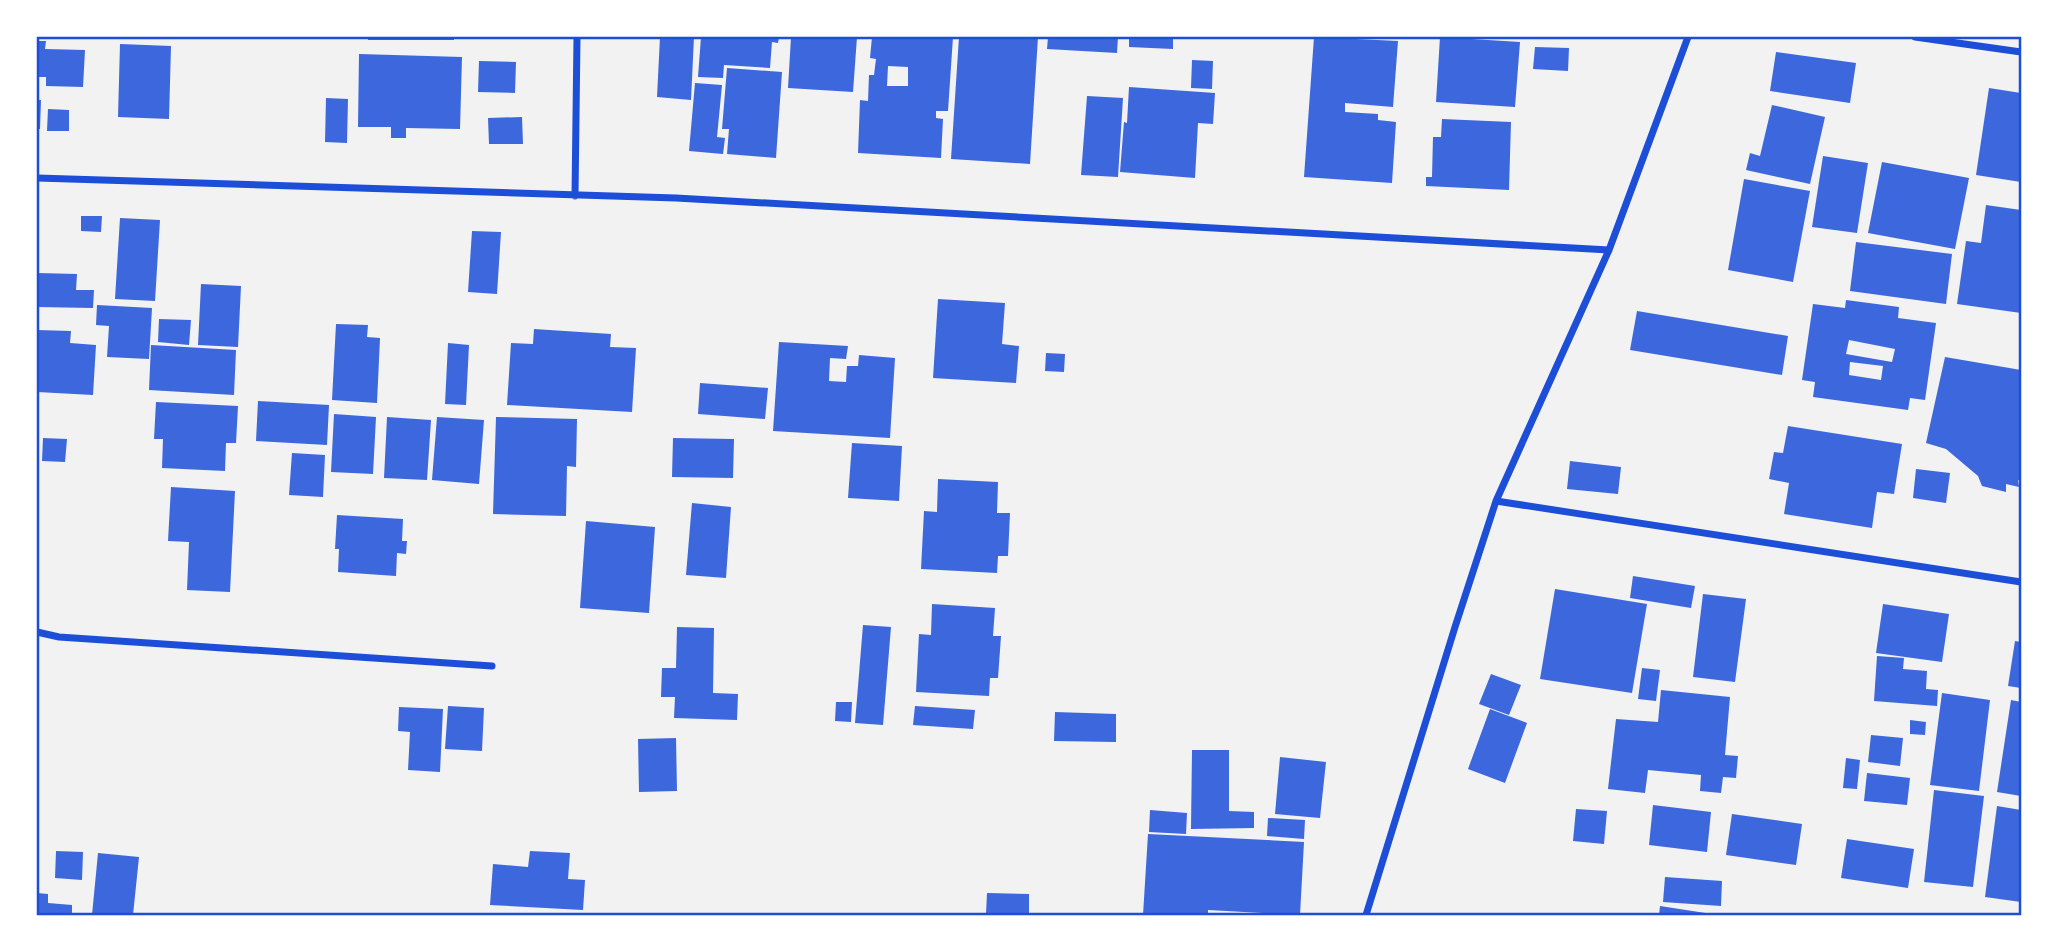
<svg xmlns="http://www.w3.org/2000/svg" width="2058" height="952" font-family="'Space Grotesk',sans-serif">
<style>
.building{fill:#3d67dc;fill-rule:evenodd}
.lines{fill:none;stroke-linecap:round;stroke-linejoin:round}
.minor{stroke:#1d4ed8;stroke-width:7}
.neatline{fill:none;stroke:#1d4ed8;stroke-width:2.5}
</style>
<rect width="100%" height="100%" fill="#f2f2f2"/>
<path class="building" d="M368 37H454V40H368Z
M660 37H694L691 100 657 97Z
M701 37H779L778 43 772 42 770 68 724 65 723 78 698 77Z
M791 37H857L853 92 788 88Z
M872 37H953L948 111H936V118L943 119 941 158 858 153 860 100 868 101 869 75H874L876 59 870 58ZM888 66 908 67V86H887Z
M959 37H1038L1030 164 951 159Z
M1048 37H1118L1117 53 1047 49Z
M1129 37H1173V49L1129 47Z
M1314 37 1398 41 1393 107 1345 103V112L1378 114V120L1396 122 1392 183 1304 177Z
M1440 37 1520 42 1515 107 1436 102Z
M37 41H46L45 49 85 50 83 87 46 86V77H37Z
M120 44 171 46 169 119 118 117Z
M1535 47 1569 48 1568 71 1533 69Z
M1776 52 1856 63 1850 103 1770 91Z
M359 54 462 57 460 129 406 128V138H391V127H358Z
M1192 60 1213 61 1212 89 1191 88Z
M479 61 516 62 515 93 478 92Z
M727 68 782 72 776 158 727 154 729 129H722Z
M695 83 722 85 717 137 725 138 723 154 689 151Z
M1129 87 1215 93 1213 124 1198 123 1195 178 1120 172 1124 122 1127 123Z
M1989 88 2021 93V182L1976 175Z
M1087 96 1123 98 1118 177 1081 175Z
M326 98 348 99 347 143 325 142Z
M37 100H41L40 129H37Z
M1772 105 1825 117 1810 184 1746 170 1750 153 1760 156Z
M48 109 69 110V131H47Z
M522 117 523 144H489L488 118Z
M1442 119 1511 122 1509 190 1426 186V177H1432L1433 137H1441Z
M1823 156 1868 163 1857 233 1812 227Z
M1882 162 1969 178 1955 249 1868 233Z
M1744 179 1810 191 1793 282 1728 270Z
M1986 205 2021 210V313L1957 304 1966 241 1981 243Z
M81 216H102L101 232 81 231Z
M120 218 160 220 155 301 115 299Z
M472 231 501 232 497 294 468 292Z
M1856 242 1952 254 1946 304 1850 291Z
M37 273 77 274 76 290H94L93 308 37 307Z
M201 284 241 286 238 347 198 345Z
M938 299 1005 303 1002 344 1019 346 1016 383 933 378Z
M1846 300 1899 307 1898 318 1936 323 1925 400 1910 398 1908 410 1813 397 1815 382 1802 380 1813 304 1845 308ZM1849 340 1895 349 1892 362 1846 354ZM1850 362 1883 366 1881 380 1849 375Z
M97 305 152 308 149 359 107 357 109 326 96 325Z
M1637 311 1788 336 1782 375 1630 350Z
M159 319 191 320 189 345 158 342Z
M336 324 368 325 367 337 380 338 377 403 332 400Z
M534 329 611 334 610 347 636 348 632 412 507 405 511 343 533 344Z
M37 330 71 331 70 343 96 345 93 395 37 392Z
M779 342 848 346 846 359 830 358 829 381 846 382 847 366H858L859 355 895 358 890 438 773 431Z
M448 343 469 345 466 405 445 404Z
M151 345 236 350 234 395 149 390Z
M1046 353 1065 354 1064 372 1045 371Z
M1945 357 2021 370V481L2018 480 2019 487 2006 484V492L1982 486 1978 476 1946 449 1926 443Z
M700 383 768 388 765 419 698 414Z
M258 401 329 405 327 445 256 441Z
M156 402 238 406 236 443H226L225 471 162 468 163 439H154Z
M334 414 376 417 373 474 331 472Z
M387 417 431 420 427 480 384 478Z
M437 417 484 420 479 484 432 480Z
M496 417 577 419 576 467 567 466 566 516 493 514Z
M1788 426 1902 444 1894 494 1877 492 1872 528 1784 514 1789 483 1769 479 1774 452 1783 453Z
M43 438 67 439 65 462 42 461Z
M673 438 734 439 733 478 672 477Z
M852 443 902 446 899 501 848 498Z
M292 453 325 455 323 497 289 495Z
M1570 461 1621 467 1618 494 1567 489Z
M1916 469 1950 473 1946 503 1913 498Z
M938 479 998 482 997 513H1010L1008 556H998L997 573 921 569 924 511 937 512Z
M171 487 235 491 230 592 187 590 189 542 168 541Z
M692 503 731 507 726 578 686 575Z
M337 515 403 519 402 541H407L406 554 397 553 396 576 338 572 339 549H335Z
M586 521 655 527 649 613 580 608Z
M1633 576 1695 586 1691 608 1630 598Z
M1555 589 1647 604 1632 693 1540 679Z
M1703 594 1746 599 1735 682 1693 677Z
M932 604 995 608 993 636H1001L998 678H990L989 696 916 692 919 634 931 635Z
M1883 604 1949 614 1942 662 1876 653Z
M863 625 891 627 883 725 855 723Z
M677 627 714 628 713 693 738 694 737 720 674 718 675 697H661L662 668H676Z
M2015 641 2021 642V688L2008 686Z
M1877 656 1904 658 1903 669 1927 671 1926 689 1938 690 1937 706 1874 701Z
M1642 668 1660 670 1656 701 1638 699Z
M1491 674 1521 685 1509 715 1479 704Z
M1661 690 1730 697 1725 755 1738 756 1736 778 1723 777 1721 793 1700 791 1701 775 1648 770 1645 793 1608 789 1616 719 1658 722Z
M1942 693 1990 700 1979 791 1930 785Z
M2011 700 2021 702V796L1997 792Z
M836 702H852L851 722 835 721Z
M448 706 484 708 482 751 445 749Z
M915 706 975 710 973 729 913 725Z
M399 707 443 709 440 772 408 770 410 732 398 731Z
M1490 709 1527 723 1505 783 1468 769Z
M1055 712 1116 714V742L1054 741Z
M1910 720 1926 722 1925 735 1910 734Z
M1871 735 1903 738 1900 766 1868 762Z
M676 738 677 791 639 792 638 739Z
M1192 750H1229V811L1254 812V828L1191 829Z
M1280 757 1326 762 1320 818 1275 814Z
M1846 758 1860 760 1857 789 1843 788Z
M1867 773 1910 778 1907 805 1864 801Z
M1934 790 1984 796 1973 887 1924 882Z
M1653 805 1711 812 1707 852 1649 845Z
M1997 806 2021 810V902L1985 897Z
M1576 809 1607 811 1604 844 1573 841Z
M1150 810 1187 813 1186 834 1149 832Z
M1732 814 1802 824 1796 865 1726 855Z
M1268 818 1305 820 1304 839 1267 836Z
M1148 834 1304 842 1300 915 1208 910V915H1143Z
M1847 839 1914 849 1908 888 1841 878Z
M56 851 83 852 82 880 55 878Z
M530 851 570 853 568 879 585 880 583 910 490 905 493 864 528 867Z
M98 853 139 857 133 915H92Z
M1665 877 1722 881 1721 906 1663 902Z
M37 893 48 894V903L72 905V915H37Z
M987 893 1029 894V915L986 914Z
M1660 906 1712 914V915H1659Z"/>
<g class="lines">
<path class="minor" d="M1915 37 2021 52
M37 178 676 198 1609 250
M575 196 577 37
M1496 501 2021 582
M37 632 59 637 492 666
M1366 915 1455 627 1496 501 1609 250 1688 37"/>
</g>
<rect width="2058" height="952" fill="none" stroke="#ffffff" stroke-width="77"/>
<rect x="38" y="38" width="1982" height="876" class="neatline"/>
</svg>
